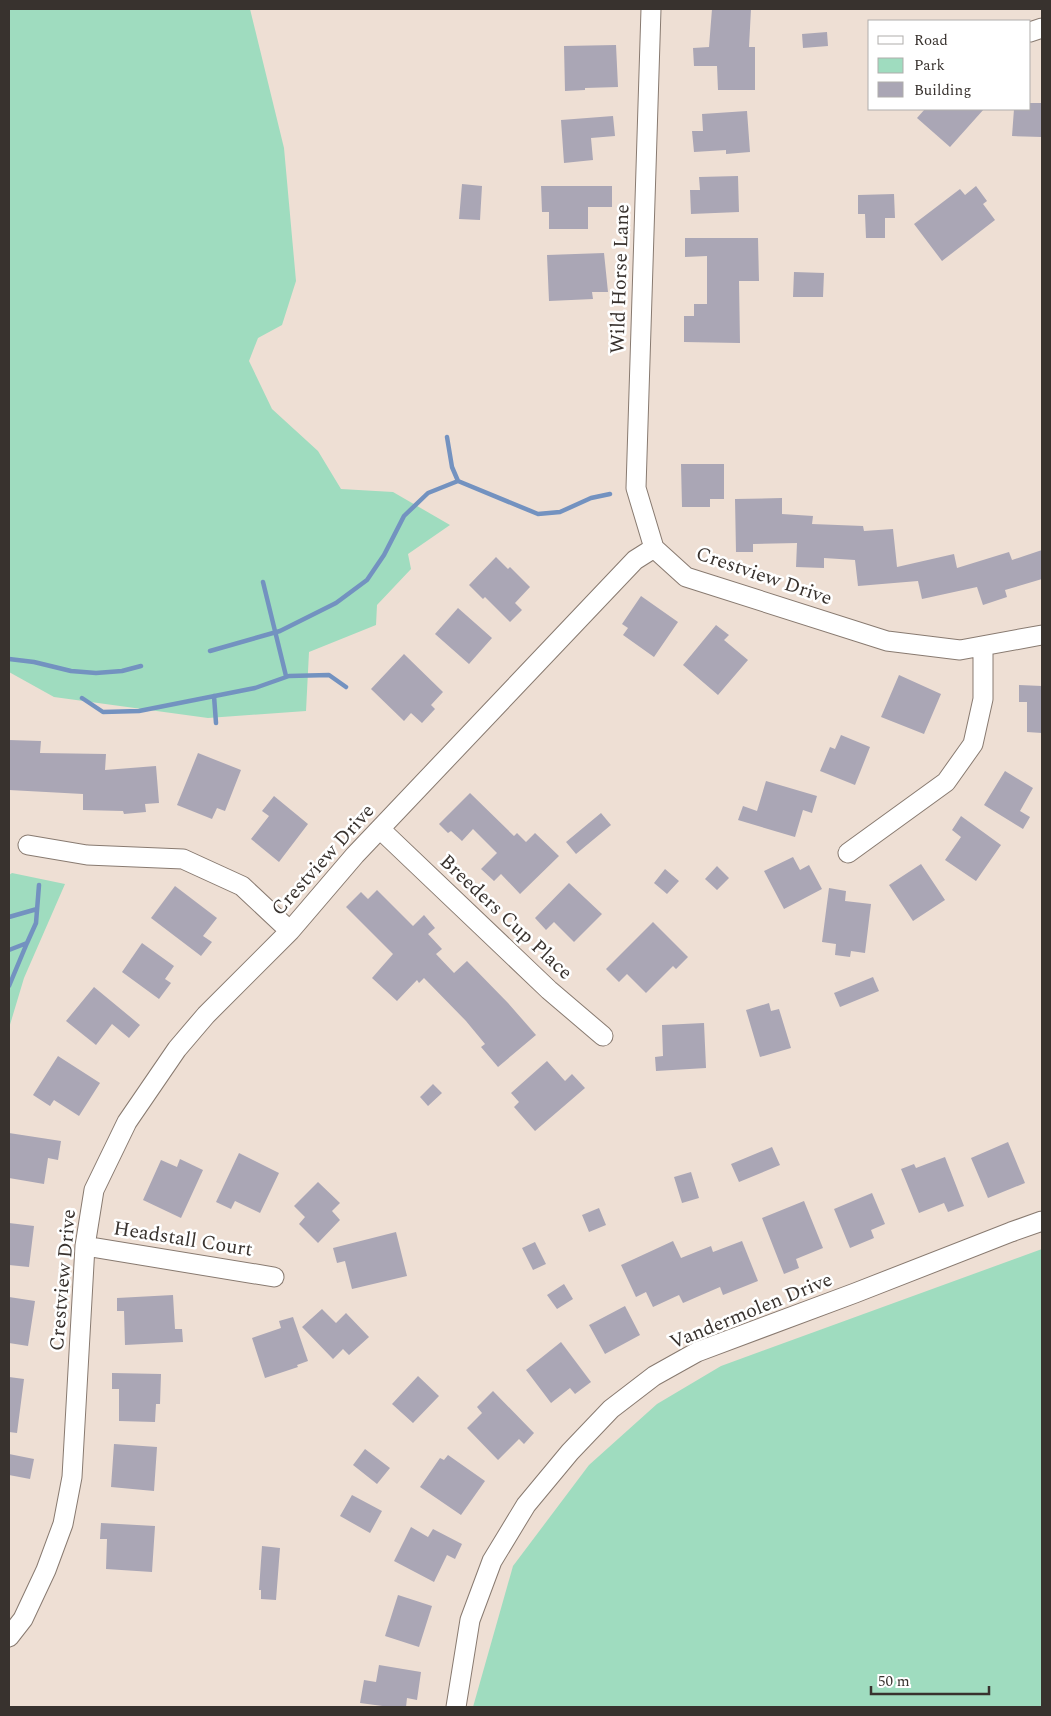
<svg xmlns="http://www.w3.org/2000/svg" width="1051" height="1716" font-family="Spectral,serif">
<style>
.green{fill:#9fdcbf}
.lines{fill:none;stroke-linecap:round;stroke-linejoin:round}
.stream{stroke:#7392c0;stroke-width:4.5}
.building{fill:#aaa6b5}
.street-casing{stroke:#887a70;stroke-width:21}
.street{stroke:#fff;stroke-width:19}
.labels{text-anchor:middle;dominant-baseline:central;stroke-width:5;stroke-linejoin:round;paint-order:stroke}
.street-label{font-size:20px;fill:#38322e;stroke:#fff}
</style>
<rect width="100%" height="100%" fill="#eedfd4"/>
<path class="green" d="M9 9H250L284 148 296 281 282 325 258 338 249 361 272 409 318 451 341 489 393 492 450 525 408 554 411 569 377 605 376 625 309 652 306 711 208 718 54 697 9 672Z
M12 873 65 884 24 978 9 1028V875Z
M1042 1249V1707H473L513 1566 589 1465 657 1404 721 1366Z"/>
<g class="lines">
<path class="stream" d="M447 437 452 467 458 481
M263 582 286 676
M210 651 280 631 336 603 367 580 384 555 404 516 428 493 458 481 538 514 560 512 591 498 610 494
M9 659 34 662 71 671 96 673 122 671 141 666
M214 696 216 723
M82 698 103 712 139 711 255 688 289 676 329 675 346 687
M9 917 37 909
M9 950 27 943 36 923 39 885
M9 986 27 943"/>
</g>
<path class="building" d="M712 9H751L749 47H755V90H718L717 66H694L693 48 709 47Z
M827 32 828 46 803 48 802 34Z
M616 45 618 87 585 88V90L565 91 564 46Z
M1030 103H1042V137L1012 136 1014 109H1030Z
M925 109H984L950 147 917 118Z
M747 111 750 152 726 154V150L694 152 692 131H703L702 114Z
M613 116 615 136 591 138 593 160 564 163 561 120Z
M738 176 739 212 691 214 690 190H700L699 177Z
M462 184 482 186 480 220 459 219Z
M541 186H612V207H588V229H549V212H542Z
M976 186 987 201 983 204 995 220 942 261 914 224 960 189 965 195Z
M894 194 895 218H885V238H866L865 214H858V195Z
M685 238H758L759 281H739L740 343 684 342V316H694V304H707V256L685 257Z
M604 253 608 292H592L593 299 549 301 547 255Z
M794 272 824 273 823 297H793Z
M681 464H724V499H710V507H682Z
M782 498V514L813 516 812 524 863 526 864 531 893 529 897 567 954 554 957 568 1009 552 1012 560 1042 550V579L1005 590 1007 597 983 605 977 587 922 599 918 581 858 586 855 560 824 558V568L796 567 797 543 753 544V552H736L735 499Z
M496 557 508 569 510 567 530 587 515 603 522 610 510 622 485 597 483 599 469 585Z
M641 596 678 622 654 657 623 635 628 628 622 624Z
M458 608 492 638 469 664 435 634Z
M716 625 729 635 724 640 748 660 718 695 683 665Z
M404 654 443 692 431 705 435 709 422 723 411 713 404 721 371 689Z
M899 675 941 694 924 734 881 717Z
M1019 685 1042 686V733L1027 732V702H1019Z
M841 735 870 747 855 785 820 771 830 747 835 749Z
M9 740 41 741 40 753 106 754 105 770 156 766 159 803 145 804 146 812 124 814 123 811 83 810V794L9 790Z
M198 753 241 770 225 811 217 808 212 819 177 805Z
M1005 771 1033 788 1020 811 1030 817 1023 829 984 805Z
M766 781 817 796 812 813 803 810 795 837 738 820 743 806 757 811Z
M470 793 514 836 517 833 526 842 535 833 559 856 520 894 501 874 494 881 481 869 497 853 473 829 462 841 451 831 448 833 439 824Z
M274 796 308 824 279 862 251 839 269 816 262 811Z
M601 813 611 825 576 854 566 842Z
M961 816 1001 845 976 881 945 860 961 837 952 830Z
M793 857 800 870 809 865 822 889 784 909 764 871Z
M921 864 945 900 913 921 889 885Z
M717 866 729 878 717 890 705 879Z
M665 869 679 881 667 894 654 883Z
M569 883 602 914 574 942 554 922 546 930 535 918Z
M175 886 217 918 203 936 212 942 201 956 151 918Z
M829 888 846 891 845 901 871 904 865 953 851 951 850 957 835 955 836 944 822 942Z
M377 890 413 926 424 915 435 928 428 934 442 949 436 954 454 973 467 961 508 1003 536 1035 498 1067 481 1047 485 1044 466 1021 424 978 419 983 417 980 397 1001 372 978 393 954 346 907 361 892 368 899Z
M653 922 688 957 676 969 673 966 646 993 627 974 619 982 606 969Z
M142 943 174 966 165 979 171 983 159 999 122 972Z
M873 977 879 991 840 1007 834 993Z
M94 987 140 1025 129 1038 112 1024 96 1045 66 1021Z
M769 1003 771 1011 779 1009 791 1048 760 1057 746 1010Z
M704 1023 706 1068 656 1071 655 1057 663 1056 662 1025Z
M58 1056 100 1083 79 1116 54 1100 50 1106 33 1095Z
M547 1061 565 1081 572 1074 585 1088 535 1131 514 1107 519 1102 511 1093Z
M433 1084 442 1093 428 1106 420 1097Z
M9 1133 61 1141 58 1160 48 1158 44 1184 9 1178Z
M1008 1142 1025 1183 988 1198 971 1158Z
M772 1147 780 1165 739 1182 731 1164Z
M239 1153 279 1173 260 1213 235 1201 231 1209 216 1202Z
M945 1157 964 1206 948 1212 944 1203 919 1213 901 1169 914 1164 916 1168Z
M180 1159 203 1170 181 1218 143 1200 161 1160 177 1167Z
M691 1172 699 1198 682 1203 674 1177Z
M318 1182 340 1203 332 1211 340 1220 318 1243 299 1224 305 1217 294 1206Z
M872 1193 885 1224 871 1230 874 1238 850 1248 834 1209Z
M804 1201 823 1248 796 1259 799 1268 784 1274 762 1218Z
M599 1208 606 1225 589 1232 582 1215Z
M9 1223 34 1226 29 1267 9 1265Z
M396 1232 407 1276 352 1289 345 1261 337 1263 333 1248Z
M673 1241 681 1258 711 1246 713 1252 742 1241 758 1281 723 1295 720 1287 683 1303 679 1295 653 1307 646 1292 636 1297 621 1265Z
M535 1242 546 1264 533 1270 522 1248Z
M564 1284 573 1299 557 1309 547 1295Z
M173 1295 175 1329H182L183 1342 125 1345 124 1311H117V1298Z
M9 1297 35 1301 28 1346 9 1343Z
M625 1306 640 1335 605 1354 589 1325Z
M322 1309 336 1323 346 1313 369 1337 349 1355 343 1349 333 1359 302 1327Z
M293 1317 308 1361 297 1365 298 1367 265 1378 252 1338 281 1328 279 1321Z
M561 1342 591 1382 575 1394 570 1388 551 1403 526 1370Z
M112 1373 161 1374 160 1404H156L155 1422 119 1421V1389H112Z
M418 1376 439 1396 413 1423 392 1404Z
M9 1377 24 1379 17 1433 9 1432Z
M493 1391 534 1433 524 1444 519 1439 498 1460 467 1428 482 1413 477 1407Z
M114 1444 157 1447 154 1491 111 1487Z
M365 1449 390 1468 377 1484 353 1465Z
M9 1454 34 1459 30 1479 9 1475Z
M448 1455 485 1481 461 1515 420 1487 440 1458 444 1460Z
M352 1495 382 1511 370 1533 340 1516Z
M101 1523 155 1526 152 1572 106 1569 107 1539H100Z
M411 1527 428 1537 433 1529 462 1544 455 1559 447 1555 434 1582 394 1561Z
M262 1546 280 1548 276 1600 261 1599V1590H259Z
M398 1595 432 1606 419 1647 385 1636Z
M379 1665 421 1672 417 1700 407 1698 406 1707H390L360 1703 364 1680 376 1682Z"/>
<g class="lines">
<defs>
<path id="street" d="M651 9 636 488 654 548
M1030 32 1042 28
M380 829 549 990 603 1036
M28 845 87 855 183 859 242 886 290 931
M848 853 946 782 973 744 983 699V646
M85 1246 274 1277
M9 1637 23 1619 46 1570 63 1524 72 1477 85 1246 94 1190 127 1122 177 1049 206 1015 290 931 355 855 635 560 654 548 686 577 887 641 960 650 1042 635
M456 1707 470 1620 492 1561 526 1505 570 1452 611 1409 654 1376 697 1352 855 1293 1011 1232 1042 1221"/>
</defs>
<use href="#street" class="street-casing"/>
<use href="#street" class="street"/>
</g>
<g class="labels">
<g class="street-label">
<text transform="translate(620 279) rotate(-88)">Wild Horse Lane</text>
<text transform="translate(764 576) rotate(19)">Crestview Drive</text>
<text transform="translate(323 860) rotate(-48)">Crestview Drive</text>
<text transform="translate(506 917) rotate(43)">Breeders Cup Place</text>
<text transform="translate(183 1239) rotate(9)">Headstall Court</text>
<text transform="translate(63 1280) rotate(-85)">Crestview Drive</text>
<text transform="translate(751 1311) rotate(-22)">Vandermolen Drive</text>
</g>
</g>
<rect width="1051" height="1716" fill="none" stroke="#38322e" stroke-width="20"/>
<rect x="868" y="20" width="162" height="90" fill="#ffffff" stroke="#afadab"/>
<rect x="878" y="36" width="25" height="8" fill="#ffffff" stroke="#afadab"/>
<text x="914" y="45" font-size="15" fill="#38322e">Road</text>
<rect x="878" y="58" width="25" height="15" fill="#9fdcbf" stroke="#afadab"/>
<text x="914" y="70" font-size="15" fill="#38322e">Park</text>
<rect x="878" y="82" width="25" height="15" fill="#aaa6b5" stroke="#afadab"/>
<text x="914" y="95" font-size="15" fill="#38322e">Building</text>
<path d="M871 1686v8h118v-8" fill="none" stroke="#38322e" stroke-width="2.5"/>
<text x="878" y="1686" font-size="15" fill="#38322e" stroke="#ffffff" stroke-width="4" paint-order="stroke">50 m</text>
</svg>
